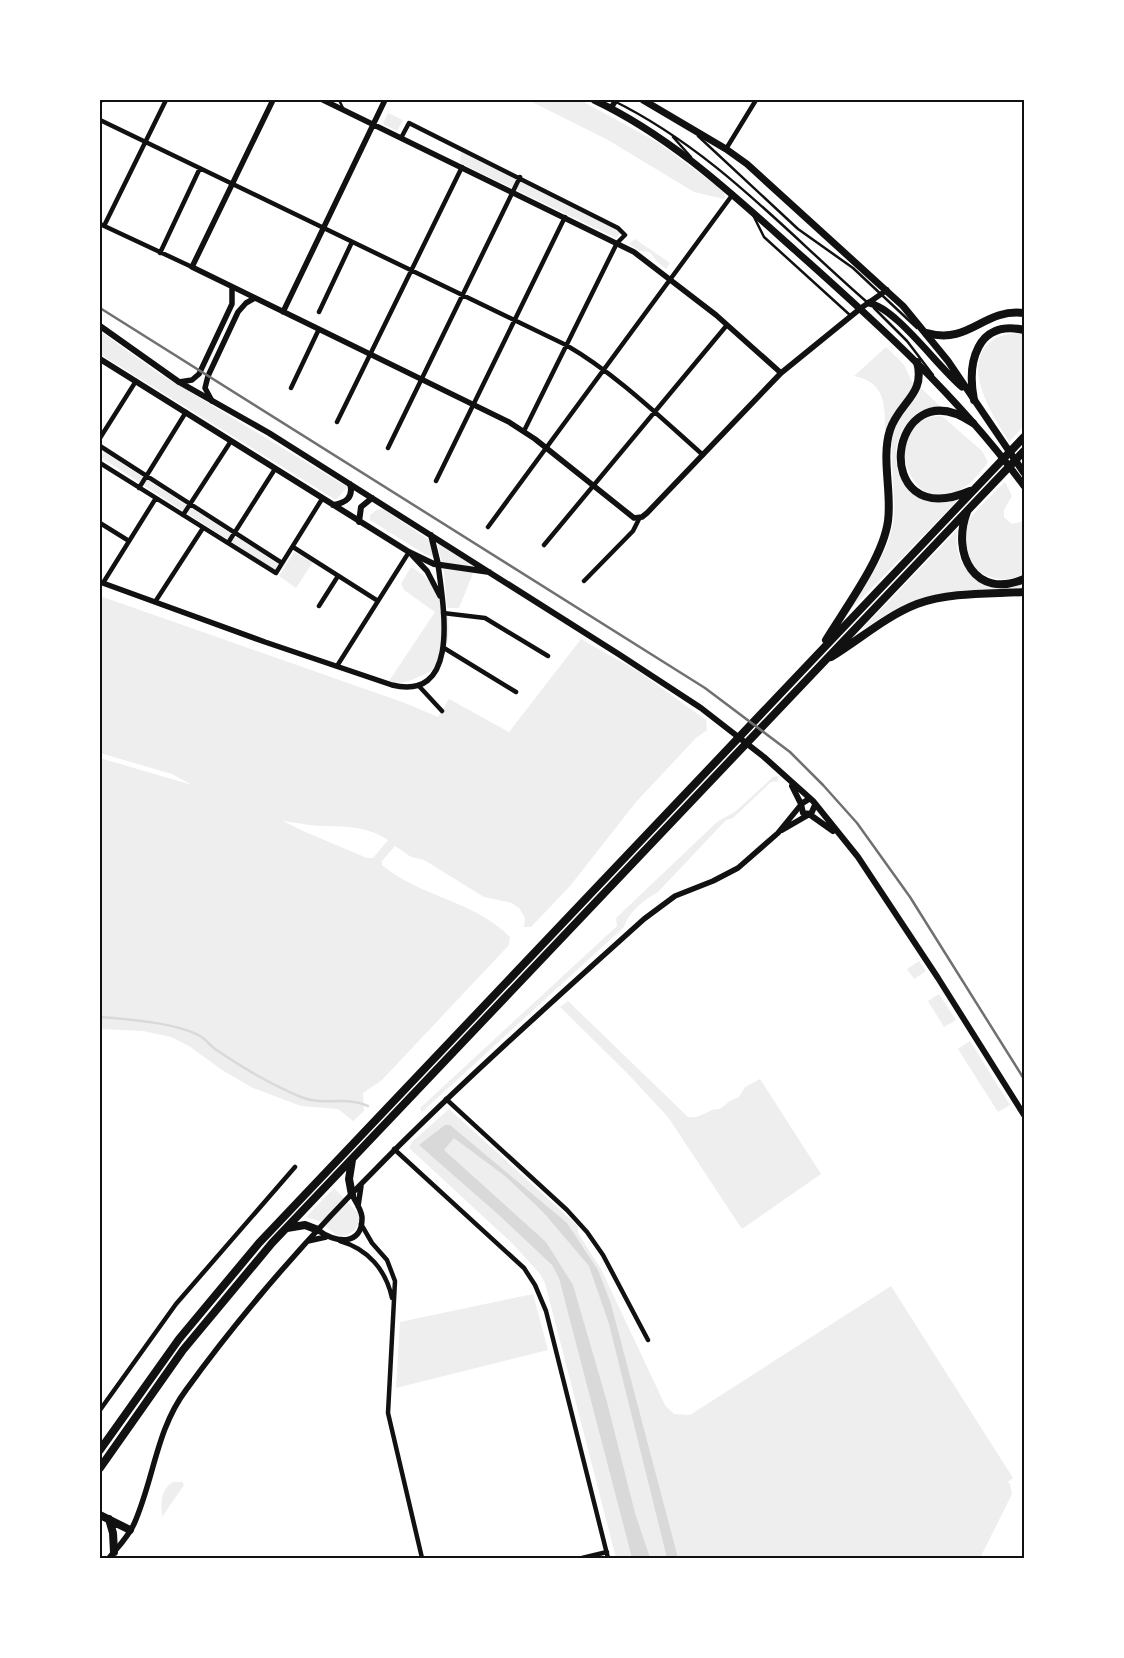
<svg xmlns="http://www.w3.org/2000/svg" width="1124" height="1658" font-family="Roboto,sans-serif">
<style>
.green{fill:#eee;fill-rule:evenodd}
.water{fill:#d9d9d9}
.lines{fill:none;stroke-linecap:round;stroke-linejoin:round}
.stream{stroke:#d9d9d9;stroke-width:2.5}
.service{stroke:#111;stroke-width:2.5}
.minor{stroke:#111;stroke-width:4.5}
.tertiary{stroke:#111;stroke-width:5.5}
.secondary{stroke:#111;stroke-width:6}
.primary{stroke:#111;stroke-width:7}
.trunk{stroke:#111;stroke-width:8}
.rail{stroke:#707070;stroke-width:2.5}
.neatline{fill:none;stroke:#111;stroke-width:2}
</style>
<rect width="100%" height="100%" fill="#fff"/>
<path class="green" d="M528 100H580L659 143 723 191 725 197 724 199 694 192 608 140Z
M388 113 403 120 397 131 383 124Z
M461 152 617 229 620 233 616 238 460 163Z
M635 239 670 263 666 269 657 262 650 252 640 251 629 244Z
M100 331 155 371 347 487 336 500 100 354Z
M1017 333 1024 335V426L1009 442C994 417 962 370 988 344 996 336 1006 334 1017 333Z
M886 347 904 365 914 386 893 415 885 431C885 404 885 382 854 376Z
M921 388 942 408C873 410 884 523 959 499L846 614C865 584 891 552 894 516 896 492 887 445 895 425 901 411 916 402 921 388Z
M942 416 982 451 988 462C919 559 866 416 942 416Z
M104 452 280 565 276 571 100 457Z
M1005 482 1012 496 1004 510V517L1012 524 1024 521V574C991 590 956 566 965 528 969 515 995 492 1005 482Z
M378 509H383L432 542 434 556 426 555 370 520V515Z
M958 529C949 570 987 596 1024 584V588C985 591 942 589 905 605 889 611 876 622 861 630Z
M437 542 476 566 459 608H447L444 572Z
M294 552 313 562 296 588 279 576Z
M411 567C426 574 442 596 447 612 451 629 448 660 433 670 428 673 423 675 418 677 406 683 402 684 389 681L435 612 404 590 401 584Z
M100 596 405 703 438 717 449 699 509 732 581 639 639 672 706 720 707 730 696 738 636 802 570 886 531 927H524L525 918 520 909 512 903 484 897 424 860 411 857 395 846 382 861V865C420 897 475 901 510 937L509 945 382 1080 363 1093 364 1111 353 1121 338 1109 301 1106 251 1087 222 1070 189 1046 171 1037 143 1031 100 1029V758L192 785 172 774 100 753ZM283 821C292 822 301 824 310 825 338 828 362 823 388 840L373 858H367L303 831Z
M778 776V781L771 782 733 818 726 820 658 892C644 900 629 911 624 927L422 1112 420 1108 617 926 616 918 717 822 736 811 773 777Z
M919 961 926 971 914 979 907 969Z
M939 994 956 1020 944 1027 928 1001Z
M568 1001 688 1117C702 1119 708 1108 720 1109L730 1101 739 1097 745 1087 760 1079 821 1174 742 1229 668 1117 627 1073 560 1007Z
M970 1041 1010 1105 998 1112 958 1049Z
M449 1109 578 1226V1233L601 1269 665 1405 674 1414 690 1415 891 1286 1013 1478 1008 1482 1010 1484 1012 1494 980 1558H616L545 1283 540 1274 513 1244 409 1148 413 1141Z
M334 1188 358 1213 360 1220 355 1230 345 1236 336 1235 319 1221 306 1217Z
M533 1294 548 1350 396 1388 400 1322Z
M173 1482H182L184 1485 162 1517C161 1503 160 1490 173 1482Z"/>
<path class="water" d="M445 1125H450L567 1223 598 1270 611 1304 678 1558H667L609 1324 589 1266 543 1212 505 1176 454 1138 444 1150 546 1242 573 1285 607 1402 635 1513 650 1558H632L559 1278 552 1265 500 1216 419 1145Z"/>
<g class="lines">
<path class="stream" d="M100 1017C126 1019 178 1023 200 1036 207 1040 211 1047 218 1051 243 1068 272 1085 301 1097 322 1106 346 1096 368 1106"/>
<path class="service" d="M339 100 343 108
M612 100C714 150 784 230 868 303
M698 136 798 229 853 268 917 328
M673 137 691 157
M753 215 764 237 851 316
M874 308 907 341 933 375"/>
<path class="minor" d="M100 102 101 100
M100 120 566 345C616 374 660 417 703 455
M401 138 409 123 618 228 625 235 617 243 524 431
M726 149 756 100
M100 224 192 267
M104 226 166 100
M160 253 200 168
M319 312 352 242
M291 388 319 329
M337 422 462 167
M100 438 136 381
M100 446 282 563
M388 448 520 177
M100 463 276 573 322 499
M436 481 565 217
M139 488 186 412
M183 515 231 441
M100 523 129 541
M488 527 733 194
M228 543 275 469
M544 545 727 325
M293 547 378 601
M584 581 633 531 640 517
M103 583 156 498
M155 602 203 528
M319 606 338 576
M443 613 485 618 548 656
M444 648 516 692
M337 666 409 552
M418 685 442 711
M446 1099 567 1210 587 1232 603 1255 648 1340
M394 1149 524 1268 535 1285 546 1311 608 1558
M361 1224 372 1243 387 1260 395 1281 388 1413 422 1558
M340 1241C368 1249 386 1270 392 1298
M100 1410 176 1304 295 1167
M582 1558 607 1552"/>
<path class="tertiary" d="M273 100 192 267 509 422 535 439 634 518 642 517 647 513 781 373 861 308 887 290
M323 100 634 252 716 315 781 373
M611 108 616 100
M283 312 385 100
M179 382 192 380 199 374 232 304V287
M212 401 205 388 208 376 238 312 246 303 255 298
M412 555 427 571 440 596
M100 582 265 642 392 685C462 702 443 604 438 564
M782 830 808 815
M358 1206 361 1186
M318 1230C334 1243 363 1247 362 1217 361 1209 356 1202 352 1195
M308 1241 326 1237
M109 1558C118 1547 128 1537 134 1524 154 1479 156 1430 186 1390 315 1211 481 1066 644 919L675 896 713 881 738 868 778 833 800 806"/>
<path class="secondary" d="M100 326 179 382 269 433 620 655 701 708 764 757 813 801 858 857 938 978 1024 1115
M100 359 409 552 434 564 489 572
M333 505C345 503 354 498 350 484
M359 522 361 507 372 498
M431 535 438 564
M792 786 801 804
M809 799 801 804 803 813 811 814 815 805
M809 814 833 831"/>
<path class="primary" d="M594 100C672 137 732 194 796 251 878 324 959 397 1024 486
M643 100 726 149 747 164 903 306 948 361 1024 473
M869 303C896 308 937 366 962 387"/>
<path class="trunk" d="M927 333C970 345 983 308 1024 313
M974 400C967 364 976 319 1024 330
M970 491C867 535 888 365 973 423
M967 512C951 554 975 600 1024 579
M826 640C846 607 883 558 888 521 892 492 881 458 890 430 899 402 926 395 917 362
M831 657C859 640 886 616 917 604 950 592 989 594 1024 592
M352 1160 349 1179 352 1195
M287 1228 305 1225 318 1230
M100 1450 179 1339 259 1243 1024 437
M100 1468 183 1350 272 1243 1024 451
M100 1515 130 1530
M109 1519 113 1533 114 1552"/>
<path class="rail" d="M100 308 705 688 790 752 823 785 857 823 910 897 1024 1079"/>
</g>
<rect width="1124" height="1658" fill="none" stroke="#ffffff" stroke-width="202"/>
<rect x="101" y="101" width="922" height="1456" class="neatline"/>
</svg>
